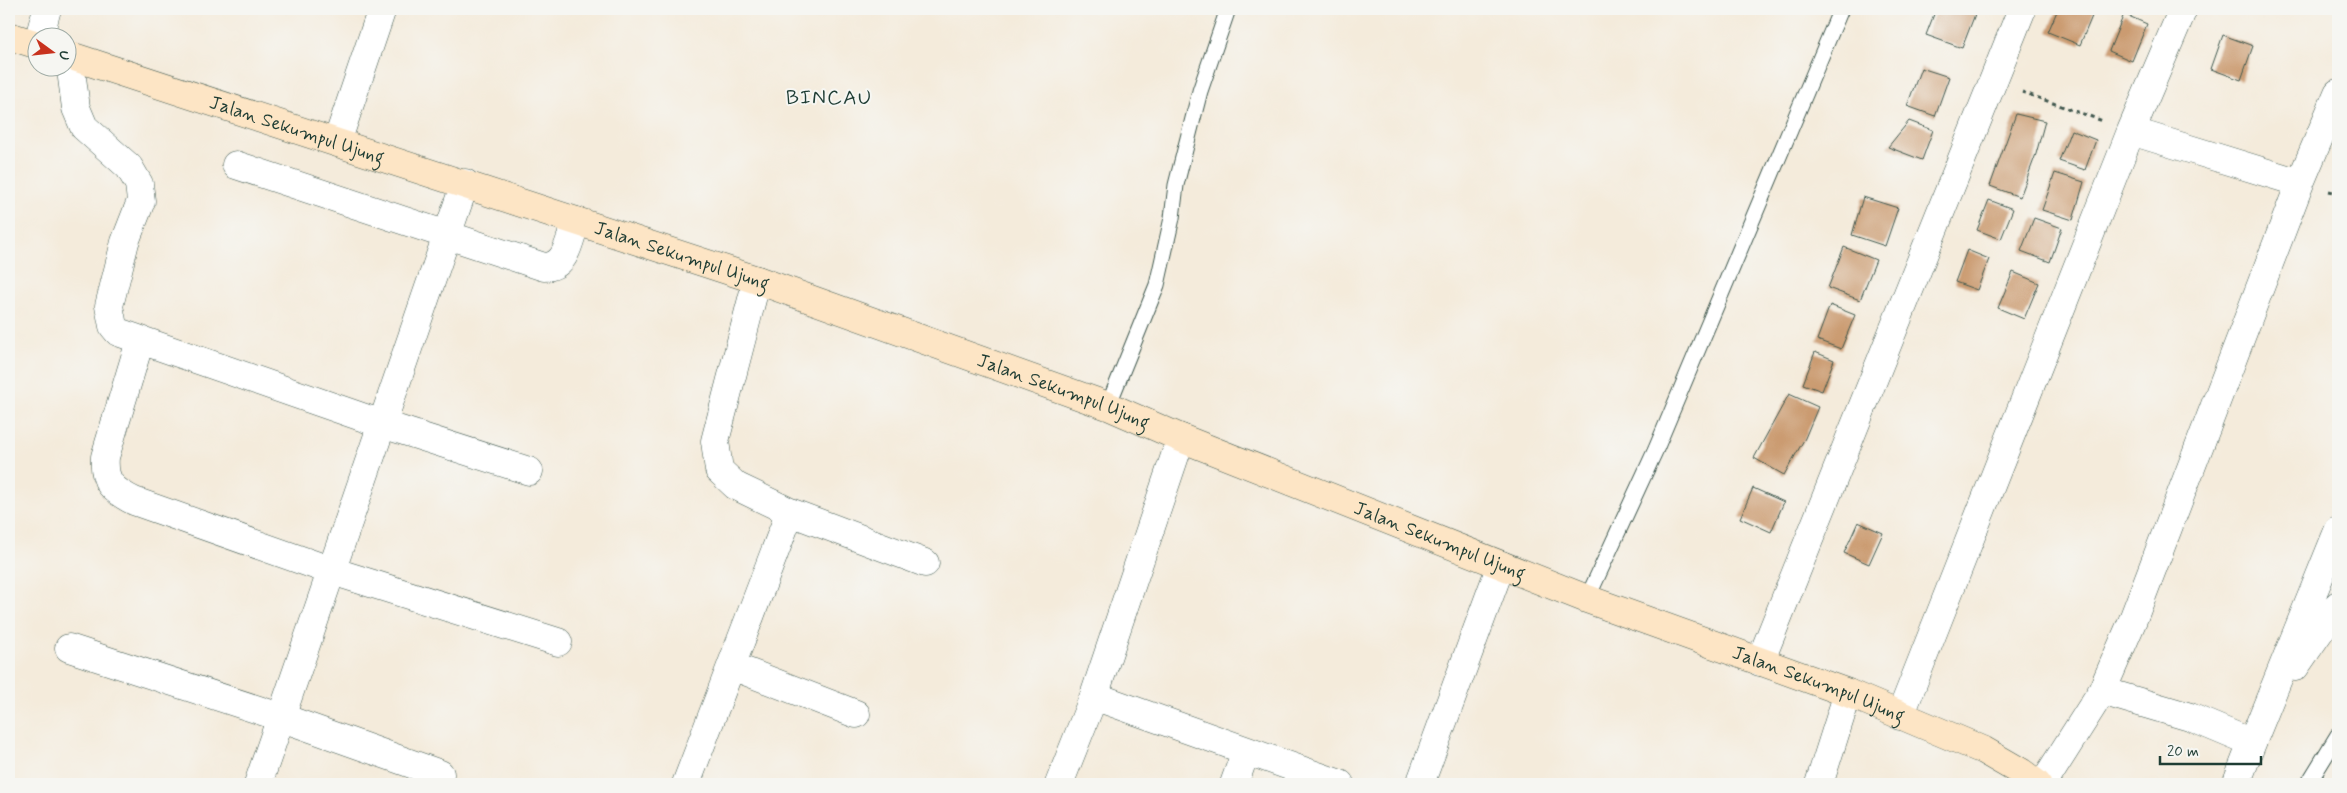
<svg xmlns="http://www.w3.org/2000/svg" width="2347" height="793" font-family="Mynerve,sans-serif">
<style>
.building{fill:#cb9b71}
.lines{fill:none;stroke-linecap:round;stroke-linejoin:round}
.service-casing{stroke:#3f574d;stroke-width:17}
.minor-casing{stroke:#3f574d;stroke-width:29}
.secondary-casing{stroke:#3f574d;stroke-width:29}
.path{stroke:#3f574d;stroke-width:3;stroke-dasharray:4 4;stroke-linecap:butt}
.service{stroke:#fff;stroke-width:15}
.minor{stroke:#fff;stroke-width:28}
.secondary{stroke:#fde5c5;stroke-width:28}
.labels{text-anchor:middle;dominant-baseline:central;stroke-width:4;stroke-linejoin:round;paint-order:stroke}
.street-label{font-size:19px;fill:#1f3d34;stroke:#f6f6f2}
.quarter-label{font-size:21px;letter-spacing:1px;fill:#1f3d34;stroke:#f6f6f2}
</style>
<rect width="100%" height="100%" fill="#f6f6f2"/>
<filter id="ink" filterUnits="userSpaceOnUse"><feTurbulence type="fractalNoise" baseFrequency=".02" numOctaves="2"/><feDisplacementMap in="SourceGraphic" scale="10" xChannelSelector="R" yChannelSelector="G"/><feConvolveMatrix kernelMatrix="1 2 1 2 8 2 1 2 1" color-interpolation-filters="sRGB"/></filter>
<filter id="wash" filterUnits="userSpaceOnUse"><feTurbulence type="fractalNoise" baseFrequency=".0096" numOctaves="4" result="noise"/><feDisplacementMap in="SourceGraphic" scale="20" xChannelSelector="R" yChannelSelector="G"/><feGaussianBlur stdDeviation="1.12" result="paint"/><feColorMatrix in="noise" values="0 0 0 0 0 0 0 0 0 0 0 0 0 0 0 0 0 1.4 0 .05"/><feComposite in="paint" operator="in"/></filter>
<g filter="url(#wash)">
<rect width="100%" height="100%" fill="#f4ebdb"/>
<g id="blocks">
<path class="building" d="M1936 9H1977L1962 48 1926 35Z
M2058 9H2095L2080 45 2048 32Z
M2124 14 2147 24 2132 61 2109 51Z
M2223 35 2253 46 2241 80 2211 69Z
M1921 68 1949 77 1935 116 1907 106Z
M2016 114 2045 121 2036 154 2020 197 1990 186Z
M1909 121 1933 130 1922 160 1888 147Z
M2071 130 2096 140 2085 170 2059 161Z
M2055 173 2084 182 2073 220 2042 210Z
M1863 197 1898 208 1885 246 1852 235Z
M1989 200 2013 209 2001 239 1977 230Z
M2034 218 2062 228 2050 262 2021 251Z
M1844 247 1876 260 1860 300 1828 288Z
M1967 250 1989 259 1977 290 1955 282Z
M2013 272 2039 283 2024 319 1998 308Z
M1830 305 1855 315 1841 349 1817 340Z
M1815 352 1834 360 1822 391 1803 384Z
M1789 394 1818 407 1805 438 1784 475 1754 458Z
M1753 488 1784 502 1771 532 1740 518Z
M1858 522 1883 533 1869 564 1844 553Z"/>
</g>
</g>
<g filter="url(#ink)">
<use href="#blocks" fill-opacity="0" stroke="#3f574d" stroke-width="1"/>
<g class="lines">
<defs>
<path id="service" d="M1108 406 1157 285 1172 218 1176 185 1200 91 1228 9
M1587 599 1656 449 1841 9
M2308 784 2338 735"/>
<path id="minor" d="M39 38 47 9
M69 55 76 108 84 127 129 167 139 184 141 201 125 242 109 306 113 326 118 332 382 424 529 471
M2131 131 2300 183
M337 142 382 9
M236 165 544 267C567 267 569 240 576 221
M140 341 105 457C103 482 112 490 134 501L332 571 558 642
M790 512 925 563
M69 648 280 717 440 774
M1760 662 2022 9
M732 666 856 714
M2295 667 2338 605
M2102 691 2190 717 2252 743 2338 531
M1094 696 1340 784
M1900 716 2131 131 2183 9
M258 784 465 183
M686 784 790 512 736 486 719 470 715 441 757 280
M1059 784 1094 696 1181 438
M1234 784 1246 751
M1420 784 1501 565
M1819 784 1848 693
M2043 784 2102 691 2132 622 2300 183 2338 93
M2236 784 2252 743"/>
<g id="secondary">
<path d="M9 36 38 45"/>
<path id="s1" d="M68 55 757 280 1108 406 1181 438 1587 599 1848 693 1983 750 2021 772 2037 784"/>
</g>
</defs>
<use href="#service" class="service-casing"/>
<use href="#minor" class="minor-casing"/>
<use href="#secondary" class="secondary-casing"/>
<path class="path" d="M2022 92 2103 121
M2329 191 2338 193"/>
<use href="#service" class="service"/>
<use href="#minor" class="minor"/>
<use href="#secondary" class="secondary"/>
</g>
</g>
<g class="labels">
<g class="street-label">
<text stroke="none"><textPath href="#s1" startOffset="241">Jalan Sekumpul Ujung</textPath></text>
<text stroke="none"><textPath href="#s1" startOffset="646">Jalan Sekumpul Ujung</textPath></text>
<text stroke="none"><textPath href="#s1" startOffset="1051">Jalan Sekumpul Ujung</textPath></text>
<text stroke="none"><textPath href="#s1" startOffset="1456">Jalan Sekumpul Ujung</textPath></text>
<text stroke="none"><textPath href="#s1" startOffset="1861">Jalan Sekumpul Ujung</textPath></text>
</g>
<g class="quarter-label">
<text x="829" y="98">BINCAU</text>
</g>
</g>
<rect width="2347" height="793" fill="none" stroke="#f6f6f2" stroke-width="30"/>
<g transform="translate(52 52) rotate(105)"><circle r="24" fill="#f6f6f2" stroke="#a0aca6"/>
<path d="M0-4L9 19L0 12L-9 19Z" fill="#c8321e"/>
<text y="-8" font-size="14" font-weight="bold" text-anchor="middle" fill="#1f3d34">U</text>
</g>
<path d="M2160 756v8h101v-8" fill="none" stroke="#1f3d34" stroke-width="2.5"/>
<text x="2167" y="756" font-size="15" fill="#1f3d34" stroke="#f6f6f2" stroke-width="4" paint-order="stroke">20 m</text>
</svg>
